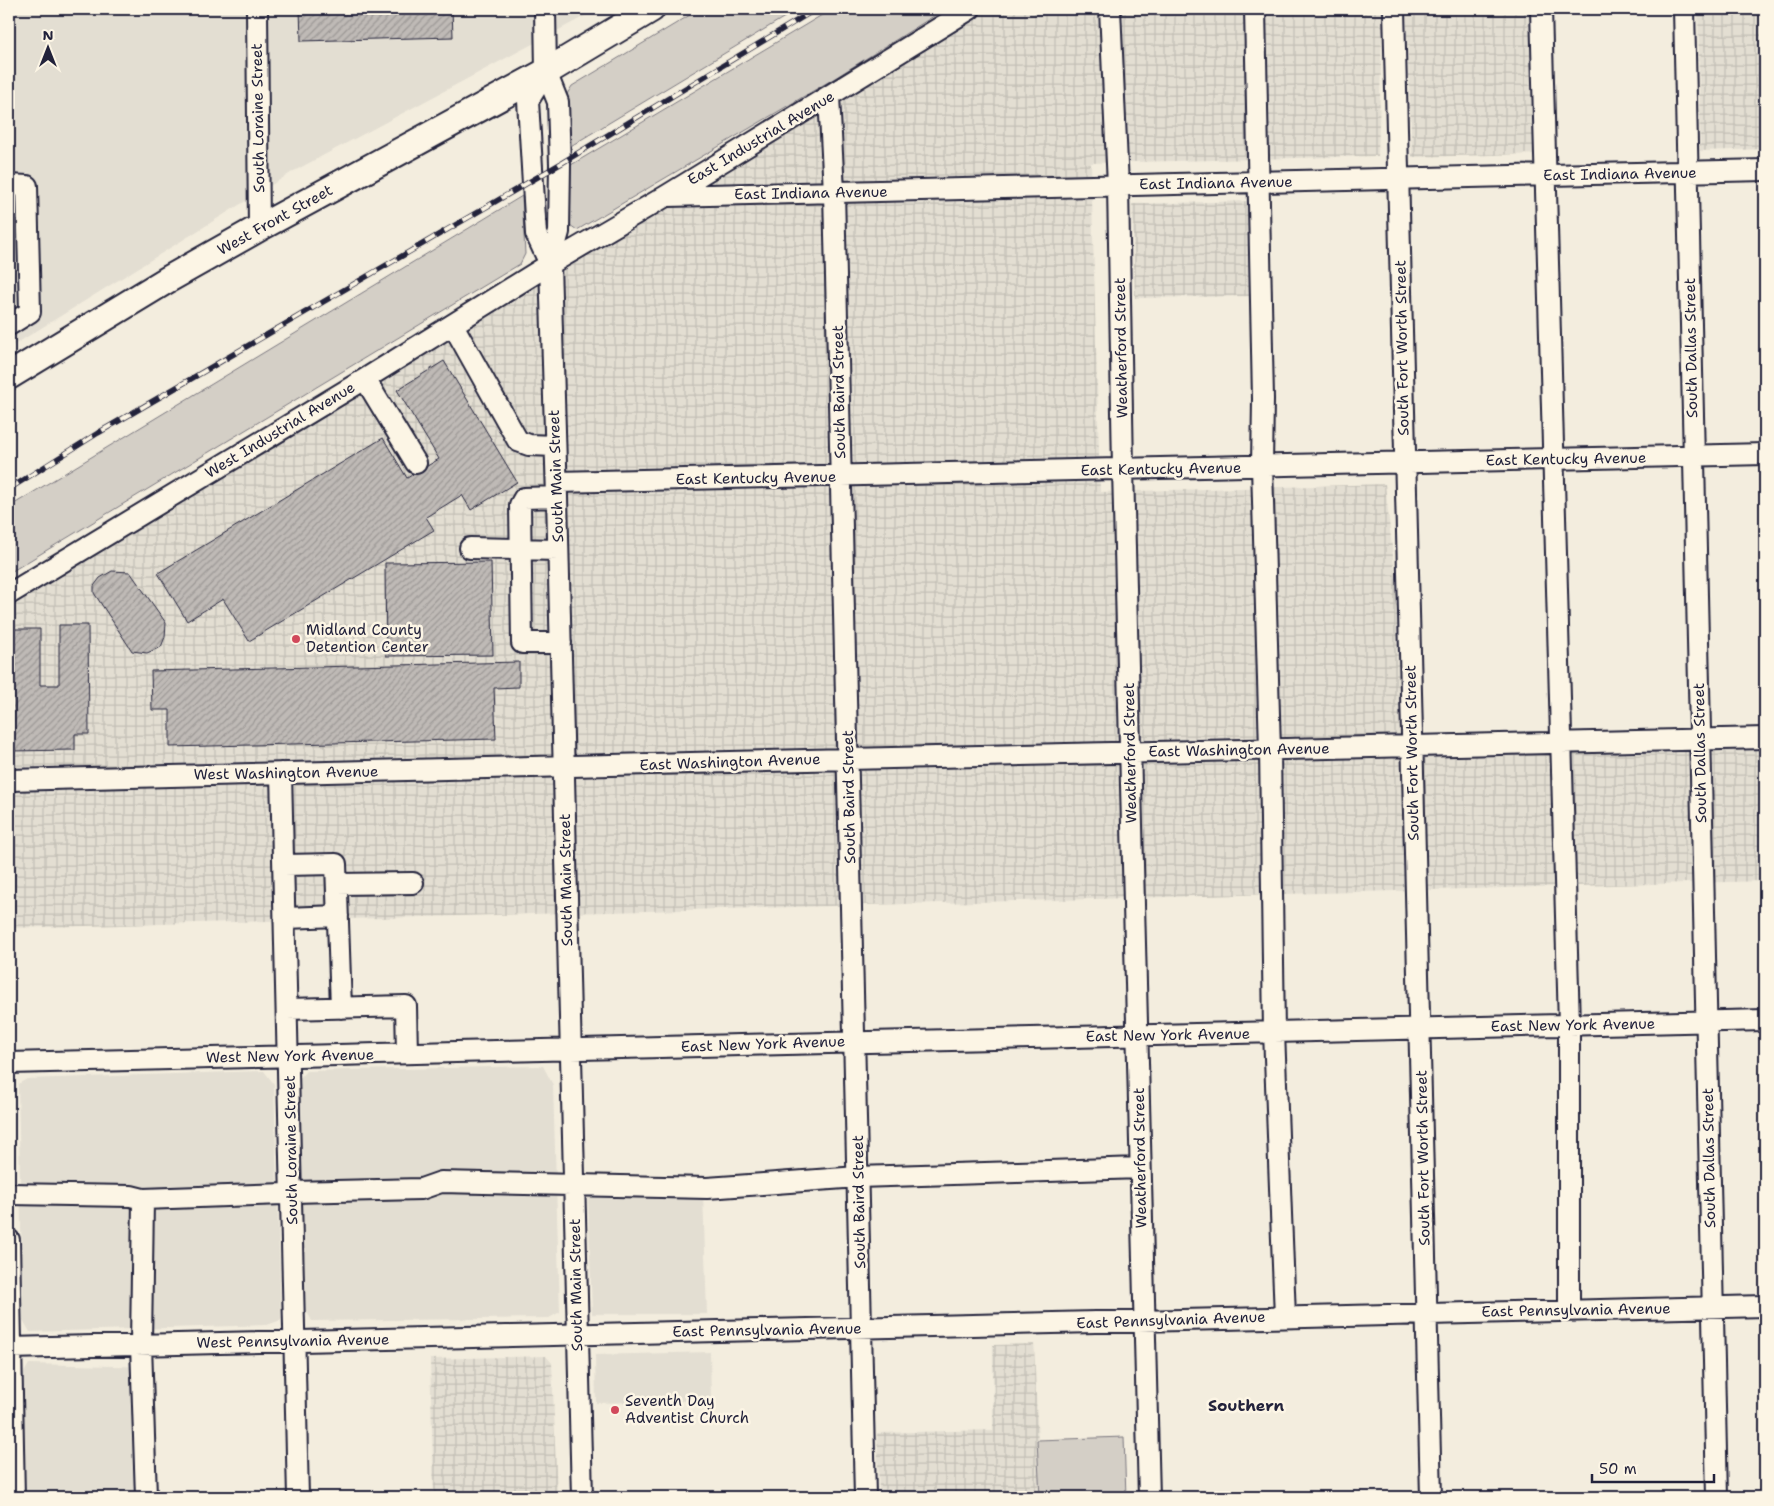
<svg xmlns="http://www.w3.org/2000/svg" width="1774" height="1506" font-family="'Shantell Sans',sans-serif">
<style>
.built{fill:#e3ded2}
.industrial{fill:url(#industrial-grid)}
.green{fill:#d4cfc6;stroke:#7b7880}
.building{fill:url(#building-hatch);stroke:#22223b}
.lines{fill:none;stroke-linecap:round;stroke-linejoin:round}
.minor-casing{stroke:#22223b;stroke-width:24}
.major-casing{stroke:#22223b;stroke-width:30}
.minor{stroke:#fcf5e5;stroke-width:20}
.major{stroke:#fcf5e5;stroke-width:26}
.rail-casing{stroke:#22223b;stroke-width:5.5}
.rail{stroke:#fcf5e5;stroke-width:4;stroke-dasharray:11;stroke-linecap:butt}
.poi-dot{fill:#d1495b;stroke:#fcf5e5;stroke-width:2}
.labels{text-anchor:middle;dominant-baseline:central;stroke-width:5;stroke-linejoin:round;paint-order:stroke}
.street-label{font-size:15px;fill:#22223b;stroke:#fcf5e5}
.poi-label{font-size:15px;fill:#22223b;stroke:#fcf5e5;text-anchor:start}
.neighbourhood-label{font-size:16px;font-weight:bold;fill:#22223b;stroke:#fcf5e5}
</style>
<defs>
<pattern id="industrial-grid" width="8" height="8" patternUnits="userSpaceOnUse" patternTransform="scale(1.25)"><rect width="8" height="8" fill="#e3ded2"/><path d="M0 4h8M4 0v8" fill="none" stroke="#c2beb5"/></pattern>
<pattern id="building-hatch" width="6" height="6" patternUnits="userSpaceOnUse" patternTransform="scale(1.25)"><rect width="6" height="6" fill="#bfbab6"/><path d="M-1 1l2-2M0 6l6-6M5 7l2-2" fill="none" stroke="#9b9795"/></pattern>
</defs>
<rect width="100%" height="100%" fill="#f3edde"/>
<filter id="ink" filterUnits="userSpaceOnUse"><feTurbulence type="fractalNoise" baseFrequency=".02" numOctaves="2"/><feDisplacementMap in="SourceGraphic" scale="10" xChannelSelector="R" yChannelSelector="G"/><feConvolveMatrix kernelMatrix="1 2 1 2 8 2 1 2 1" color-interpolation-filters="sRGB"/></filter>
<g filter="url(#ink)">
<path class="built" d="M9 9H598L294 171 9 348Z
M543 1066 553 1085 560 1312 549 1318 312 1321 306 1310 298 1080 306 1071Z
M264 1071 274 1084 281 1320 267 1325 30 1332 23 1320 18 1084 27 1079Z
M703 1193 707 1314H592L588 1196Z
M710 1352 711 1400 596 1403 595 1355Z
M29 1364 154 1367 158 1497H25L22 1376Z"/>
<path class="industrial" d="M971 9H1383L1378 156 1091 163 1100 492 1385 484 1414 746 1765 738V881L9 928V589Z
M1406 9H1532L1535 154 1412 157Z
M1698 9H1765V149L1700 151Z
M1252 201 1254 296 1135 298 1132 204Z
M1034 1344 1040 1497H879L877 1433 993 1430V1345Z
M546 1356 552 1363 557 1497H434L430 1359Z"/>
<path class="green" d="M700 9H798L569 147 567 94 572 86Z
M832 9H945L835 78 577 230 570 225 571 165Z
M522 196 525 254 520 264 9 573V507Z
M1124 1437 1126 1497H1040L1037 1440Z"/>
<path class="building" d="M300 9H452L453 37 301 41Z
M444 361 517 482 471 510 462 495 426 517 434 530 249 641 223 599 187 621 158 573 383 438 407 478 439 459 397 390Z
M491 562 493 655 386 656 385 563Z
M112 571 130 572 166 623 165 637 161 647 147 653 132 651 94 593V586L100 578Z
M59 625H88L89 734H75V750L9 751V629H40V685H59Z
M519 662V687L494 688 496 739 170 747V710H152L151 671Z"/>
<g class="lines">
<defs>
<path id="minor" d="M257 9 259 228
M545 9 546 72 558 102 560 164 559 232 550 264 557 497 582 1497
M1110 9 1118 186 1123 469 1149 1497
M1255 9 1263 399 1262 466 1270 750 1274 1032 1285 1317
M1394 9 1431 1497
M1541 9 1569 1025V1310
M1684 9 1717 1497
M546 72 528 101 536 234 550 264
M829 96 834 192 865 1497
M9 185 27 186 30 312 9 325
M668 196 1765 170
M453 325 518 441 529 445 555 446
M365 379 416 463
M557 482 1765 454
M557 497 524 498 520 505 522 643H561
M470 548 558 550
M9 594 365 379 550 264 666 196 970 9
M281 773 298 1497
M9 780 848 759 1765 738
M284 865 336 864 341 1008
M337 884 413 883
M286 918 338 916
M287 1009 406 1006 407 1053
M9 1063 1765 1020
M9 1194 131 1196 143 1199 284 1194 292 1192 421 1189 441 1182 707 1188 858 1177 1140 1168
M143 1199 141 1345 146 1497
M9 1240 14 1497
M9 1348 1765 1306"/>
<path id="major" d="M9 376 167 280 259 228 546 72 651 9"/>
</defs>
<use href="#minor" class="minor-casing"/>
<use href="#major" class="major-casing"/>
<use href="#minor" class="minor"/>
<use href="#major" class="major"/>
<defs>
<path id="rail" d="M9 489 98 433 560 164 816 9"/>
</defs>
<use href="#rail" class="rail-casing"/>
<use href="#rail" class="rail"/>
</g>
</g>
<g class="poi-dot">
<circle cx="296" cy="639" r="5"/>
<circle cx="615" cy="1410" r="5"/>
</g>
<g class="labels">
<g class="street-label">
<text transform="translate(258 118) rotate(-91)">South Loraine Street</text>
<text transform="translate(761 138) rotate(-31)">East Industrial Avenue</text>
<text transform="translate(1620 174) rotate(-1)">East Indiana Avenue</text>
<text transform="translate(1216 183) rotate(-1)">East Indiana Avenue</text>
<text transform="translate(811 193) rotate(-1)">East Indiana Avenue</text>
<text transform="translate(275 220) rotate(-29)">West Front Street</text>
<text transform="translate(1121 348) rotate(-91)">Weatherford Street</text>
<text transform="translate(1402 348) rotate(-91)">South Fort Worth Street</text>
<text transform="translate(1691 348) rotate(-91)">South Dallas Street</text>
<text transform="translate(839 392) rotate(-91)">South Baird Street</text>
<text transform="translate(280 430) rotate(-31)">West Industrial Avenue</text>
<text transform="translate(1566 459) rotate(-1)">East Kentucky Avenue</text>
<text transform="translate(1161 469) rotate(-1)">East Kentucky Avenue</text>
<text transform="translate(556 476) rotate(-92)">South Main Street</text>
<text transform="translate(756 478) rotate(-1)">East Kentucky Avenue</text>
<text transform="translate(1239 750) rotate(-1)">East Washington Avenue</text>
<text transform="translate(1130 753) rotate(-91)">Weatherford Street</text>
<text transform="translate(1412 753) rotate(-91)">South Fort Worth Street</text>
<text transform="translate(1700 753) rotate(-91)">South Dallas Street</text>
<text transform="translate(730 762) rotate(-2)">East Washington Avenue</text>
<text transform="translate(286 773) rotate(-1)">West Washington Avenue</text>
<text transform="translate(849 797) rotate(-91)">South Baird Street</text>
<text transform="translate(566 880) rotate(-91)">South Main Street</text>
<text transform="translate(1573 1025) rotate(-1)">East New York Avenue</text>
<text transform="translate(1168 1035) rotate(-1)">East New York Avenue</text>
<text transform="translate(763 1044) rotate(-2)">East New York Avenue</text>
<text transform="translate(290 1056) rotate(-1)">West New York Avenue</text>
<text transform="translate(291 1150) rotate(-91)">South Loraine Street</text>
<text transform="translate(1140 1158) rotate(-91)">Weatherford Street</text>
<text transform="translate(1423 1158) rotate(-91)">South Fort Worth Street</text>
<text transform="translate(1709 1158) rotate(-91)">South Dallas Street</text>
<text transform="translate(859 1202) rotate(-91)">South Baird Street</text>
<text transform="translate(576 1285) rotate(-91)">South Main Street</text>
<text transform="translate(1576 1310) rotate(-1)">East Pennsylvania Avenue</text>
<text transform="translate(1171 1320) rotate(-2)">East Pennsylvania Avenue</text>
<text transform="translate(767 1330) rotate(-1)">East Pennsylvania Avenue</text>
<text transform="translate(293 1341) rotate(-1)">West Pennsylvania Avenue</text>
</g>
<g class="poi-label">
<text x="306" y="630">Midland County<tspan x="306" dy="17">Detention Center</tspan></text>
<text x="625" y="1401">Seventh Day<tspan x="625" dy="17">Adventist Church</tspan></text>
</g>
<g class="neighbourhood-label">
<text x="1246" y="1405">Southern</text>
</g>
</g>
<rect width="1774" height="1506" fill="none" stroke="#fcf5e5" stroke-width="30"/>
<rect x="15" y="15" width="1744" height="1476" fill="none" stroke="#22223b" stroke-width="2" filter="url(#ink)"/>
<g transform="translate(48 48)" stroke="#fcf5e5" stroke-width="4" paint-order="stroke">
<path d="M0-4L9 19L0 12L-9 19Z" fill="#22223b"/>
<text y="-8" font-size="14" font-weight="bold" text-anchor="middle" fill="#22223b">N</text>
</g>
<path d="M1592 1474v8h122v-8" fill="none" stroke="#22223b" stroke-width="2.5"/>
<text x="1599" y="1474" font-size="15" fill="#22223b" stroke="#fcf5e5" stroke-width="4" paint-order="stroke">50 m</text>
</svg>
